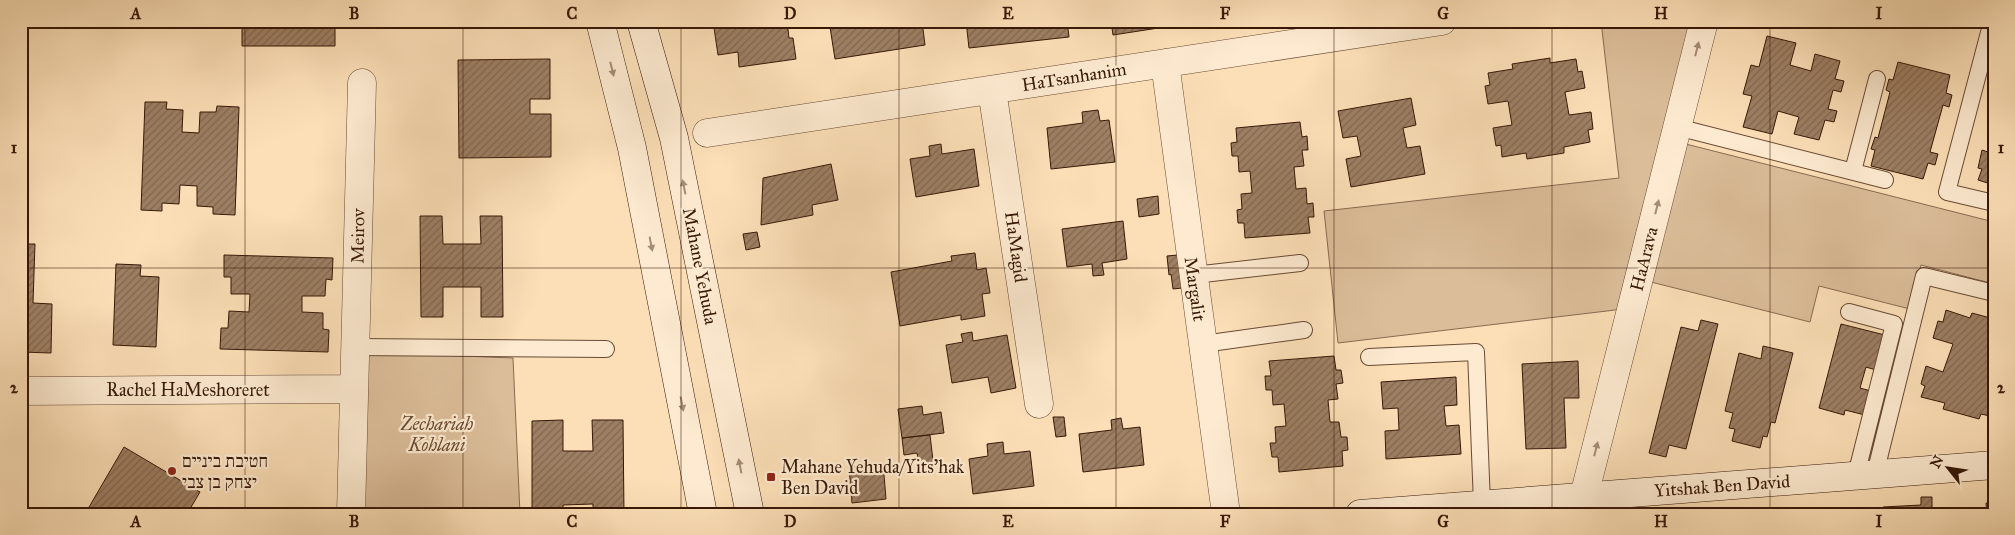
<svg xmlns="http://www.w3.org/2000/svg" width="2015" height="535" font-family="'IM FELL Great Primer','Frank Ruhl Libre',serif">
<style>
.park{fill:#dbbd99;stroke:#896a50}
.building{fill:url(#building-hatch);stroke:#371807}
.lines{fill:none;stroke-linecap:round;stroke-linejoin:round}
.lane-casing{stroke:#684a33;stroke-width:18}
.street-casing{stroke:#684a33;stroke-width:29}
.secondary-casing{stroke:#371807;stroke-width:29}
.lane{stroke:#fdead0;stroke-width:16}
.street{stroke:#fdead0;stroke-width:28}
.secondary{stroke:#fdead0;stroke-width:28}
.oneway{fill:#a48c76}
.grid{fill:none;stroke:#371807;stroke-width:1;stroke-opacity:0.55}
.poi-dot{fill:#8f2418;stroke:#fdead0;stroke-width:2}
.labels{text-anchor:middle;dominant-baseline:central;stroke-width:4.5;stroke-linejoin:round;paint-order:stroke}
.street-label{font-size:18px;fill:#371807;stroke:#fdead0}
.park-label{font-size:18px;font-style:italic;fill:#684a33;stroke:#fdead0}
.poi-label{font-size:18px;fill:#371807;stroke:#fdead0;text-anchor:start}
.neatline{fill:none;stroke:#371807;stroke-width:2}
.grid-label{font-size:16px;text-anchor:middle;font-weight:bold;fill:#371807}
</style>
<defs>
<pattern id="building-hatch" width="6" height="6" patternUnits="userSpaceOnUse" patternTransform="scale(1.25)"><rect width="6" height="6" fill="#9d7f63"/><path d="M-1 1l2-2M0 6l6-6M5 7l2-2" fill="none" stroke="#816750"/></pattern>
</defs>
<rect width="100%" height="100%" fill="#fcdfb7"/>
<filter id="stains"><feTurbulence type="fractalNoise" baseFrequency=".004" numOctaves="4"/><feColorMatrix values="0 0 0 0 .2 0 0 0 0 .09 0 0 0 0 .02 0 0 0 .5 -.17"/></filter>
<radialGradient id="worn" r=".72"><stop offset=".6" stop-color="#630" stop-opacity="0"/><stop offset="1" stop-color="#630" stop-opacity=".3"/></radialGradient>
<path class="park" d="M1601 21H1704L1674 141 1994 222V284L1921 265 1910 309 1819 286 1810 322 1639 279 1632 308 1338 343 1324 211 1619 178Z
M359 352 513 358 520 514H356Z"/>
<path class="building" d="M242 21H335V46H242Z
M713 21H787L789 38H793L796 59 739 67 738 52 718 55Z
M850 21H922L925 45 835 59 830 27 851 24Z
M966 21H1067L1069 37 969 48Z
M1111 21H1204L1113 35Z
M1767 36 1796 43 1790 65 1811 71 1815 54 1840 61 1835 79 1844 81 1841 92 1833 90 1828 109 1837 111 1834 122 1825 120 1819 140 1794 134 1799 117 1778 111 1772 134 1743 127 1752 96 1743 94 1751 65 1759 67Z
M1550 58V63L1576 59 1578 72 1582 71 1585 88 1565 92 1569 115 1591 112 1593 129 1588 130 1590 142 1564 147V153L1527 159 1526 153 1502 157 1501 145 1496 146 1493 128 1512 125 1508 101 1488 104 1485 86 1490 85 1488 73 1513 69 1512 64Z
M550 59V99H530V114H551V157L459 158 458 60Z
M1898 62 1950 75 1946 93 1952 95 1949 107 1943 105 1930 152 1938 154 1935 165 1928 163 1923 179 1871 166 1875 150 1871 149 1875 137 1878 138 1890 92 1886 90 1889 79 1893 80Z
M1411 98 1416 125 1403 128 1407 148 1420 146 1425 174 1351 187 1346 159 1361 156 1357 136 1343 138 1338 111Z
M145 102H167L166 109 183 110 182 132 199 133 200 112H216L217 106 239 107 235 215 213 214V207L197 206V186L180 185 179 204 162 203V211L141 210Z
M1098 110 1100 121 1109 120 1115 162 1051 169 1047 128 1083 123 1082 112Z
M1300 122 1302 137 1307 136 1308 150H1302L1304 166 1294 167 1296 189 1306 188 1307 204 1313 203 1314 217H1308L1310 233 1245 238 1244 223H1238L1237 210 1242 209 1241 194 1252 193 1250 171 1239 172 1238 156H1232L1231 143 1237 142 1236 128Z
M941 144 942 154 974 149 979 186 916 197 910 159 930 156 929 146Z
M1982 150 1994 154V185L1978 180 1982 169 1978 168Z
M831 164 838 200 812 205 813 215 761 225 763 178Z
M1158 196 1159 214 1139 217 1137 199Z
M420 216H442L443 244H481L480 216H502L503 317H481V287H443V317H421Z
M1123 221 1127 259 1102 263 1104 275 1093 276 1092 264 1067 267 1062 229Z
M757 232 760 247 746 250 743 234Z
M21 244H35L33 303 52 304 51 353 21 352Z
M975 253 977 270 986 268 990 293 982 294 985 316 961 320V315L900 326 891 272 952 261 951 256Z
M224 255 333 258 332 280 326 279 325 296H302V312L323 313V329L329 330 328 352 220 349 221 328H228L229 311 249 312 250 294H231V277H224Z
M1178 255 1182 288 1173 289 1171 274 1169 275 1167 256Z
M116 264 141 265 140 276 159 277 156 347 113 345Z
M1946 310 1970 318 1972 313 1994 319V417L1981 414 1979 419 1943 409 1945 403 1921 397 1925 386 1921 384 1926 366 1943 372 1953 344 1933 338 1938 321 1943 322Z
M1701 320 1718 324 1686 449 1669 445 1666 457 1649 453 1681 327 1698 331Z
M1841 324 1885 335 1876 370 1866 367 1860 388 1871 391 1865 415 1845 410 1844 415 1819 408Z
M972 332 973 341 1007 335 1016 388 991 393 988 377 952 383 946 345 963 342 961 334Z
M1763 346 1793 353 1775 423 1771 422 1767 437 1763 436 1760 448 1732 441 1735 429 1729 428 1733 413 1725 411 1739 353 1761 359Z
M1334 356 1336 370H1341L1343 383 1336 384 1338 399 1328 400 1330 422H1339L1341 437H1347L1348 450 1342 451 1343 466 1279 472 1278 457H1272L1270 443H1276L1275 427 1286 426 1284 404 1273 405 1272 390H1266L1265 376H1271L1269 361Z
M1578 361 1579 398H1564L1566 448 1526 449 1522 364Z
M1456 377 1457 405 1444 406 1446 426 1459 425 1461 454 1386 459 1385 431 1399 430 1398 408 1383 409 1381 382Z
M922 406 923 415 941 412 944 433 902 438 898 409Z
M1053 417H1064L1066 436 1056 437Z
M1121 418 1123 429 1140 427 1144 465 1083 472 1079 434 1112 430 1111 420Z
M563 420V451H593L592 420H623L624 514H593V504L563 505V514H532V421Z
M930 435 934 469 920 471 917 453 904 455 902 438Z
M1003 442 1004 454 1030 451 1034 486 973 494 969 459 988 456 987 444Z
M124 447 200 492 187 514H85Z
M883 463 886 499 852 503 849 467Z
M1921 497H1932V514H1884L1883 507 1921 505Z
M1986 503H1994V514H1987Z"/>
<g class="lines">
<defs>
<path id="lane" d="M1992 21 1947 192 1994 203
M1677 127 1885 180
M1853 171 1877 79
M1194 275 1300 263
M1849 312 1894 324 1856 475
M1203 344 1304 330
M355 347 606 349
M1369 357 1476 352 1482 504
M1875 474 1924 276 1994 293"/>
<path id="street" d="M1165 63 1226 514
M992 90 1039 404
M707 133 1442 21
M21 391 354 389
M1584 496 1704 21
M351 514 362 83"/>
<path id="secondary" d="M600 21 632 148 703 514
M641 21 674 138 750 514
M1360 514 1994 465"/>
</defs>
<use href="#lane" class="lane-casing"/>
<use href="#street" class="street-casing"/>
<use href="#secondary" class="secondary-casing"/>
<use href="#lane" class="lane"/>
<use href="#street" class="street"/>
<use href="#secondary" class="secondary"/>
</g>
<defs><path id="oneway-solid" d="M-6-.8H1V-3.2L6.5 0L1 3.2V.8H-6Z" transform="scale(1.25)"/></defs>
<g class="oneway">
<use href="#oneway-solid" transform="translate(1697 49) rotate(-76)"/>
<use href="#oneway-solid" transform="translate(612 69) rotate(76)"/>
<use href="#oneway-solid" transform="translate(684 187) rotate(-101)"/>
<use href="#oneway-solid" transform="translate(1657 207) rotate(-76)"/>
<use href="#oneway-solid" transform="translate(651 244) rotate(79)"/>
<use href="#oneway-solid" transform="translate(682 404) rotate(79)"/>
<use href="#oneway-solid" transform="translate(1596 449) rotate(-76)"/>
<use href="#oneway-solid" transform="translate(740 466) rotate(-101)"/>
</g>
<path class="grid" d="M245 21V514M463 21V514M681 21V514M899 21V514M1116 21V514M1334 21V514M1552 21V514M1770 21V514M21 268H1994"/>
<g class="poi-dot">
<circle cx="172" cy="471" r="5"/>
<rect x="766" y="472" width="10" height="10" rx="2.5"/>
</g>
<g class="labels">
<g class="street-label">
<text transform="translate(1074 77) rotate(-9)">HaTsanhanim</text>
<text transform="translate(358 236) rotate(-89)">Meirov</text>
<text transform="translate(1016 247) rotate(82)">HaMagid</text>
<text transform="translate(1644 259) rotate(-76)">HaArava</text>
<text transform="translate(700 266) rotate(79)">Mahane Yehuda</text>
<text transform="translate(1195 289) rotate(82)">Margalit</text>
<text x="188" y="390">Rachel HaMeshoreret</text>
<text transform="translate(1722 486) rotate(-4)">Yitshak Ben David</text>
</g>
<g class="park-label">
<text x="437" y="424">Zechariah<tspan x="437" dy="21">Kohlani</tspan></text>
</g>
<g class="poi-label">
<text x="182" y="461">חטיבת ביניים<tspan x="182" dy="21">יצחק בן צבי</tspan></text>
<text x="781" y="467">Mahane Yehuda/Yits'hak<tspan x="781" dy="21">Ben David</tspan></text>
</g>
</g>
<rect width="2015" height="535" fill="none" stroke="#fcdfb7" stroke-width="55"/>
<g transform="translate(1948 468) rotate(300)" stroke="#fdead0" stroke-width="4" paint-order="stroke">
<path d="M0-4L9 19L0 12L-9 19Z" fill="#371807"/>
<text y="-8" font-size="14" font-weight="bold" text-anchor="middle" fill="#371807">N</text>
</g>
<rect x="28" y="28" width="1960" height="480" class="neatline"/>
<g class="grid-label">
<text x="136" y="19">A</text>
<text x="354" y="19">B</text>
<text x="572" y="19">C</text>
<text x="790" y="19">D</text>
<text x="1008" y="19">E</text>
<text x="1225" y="19">F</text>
<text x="1443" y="19">G</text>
<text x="1661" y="19">H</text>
<text x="1879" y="19">I</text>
<text x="14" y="153">1</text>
<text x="2001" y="153">1</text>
<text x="14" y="393">2</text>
<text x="2001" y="393">2</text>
<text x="136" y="527">A</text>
<text x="354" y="527">B</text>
<text x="572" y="527">C</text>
<text x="790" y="527">D</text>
<text x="1008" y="527">E</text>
<text x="1225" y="527">F</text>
<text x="1443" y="527">G</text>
<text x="1661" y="527">H</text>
<text x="1879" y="527">I</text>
</g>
<rect width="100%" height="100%" filter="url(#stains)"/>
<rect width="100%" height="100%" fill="url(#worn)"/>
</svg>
